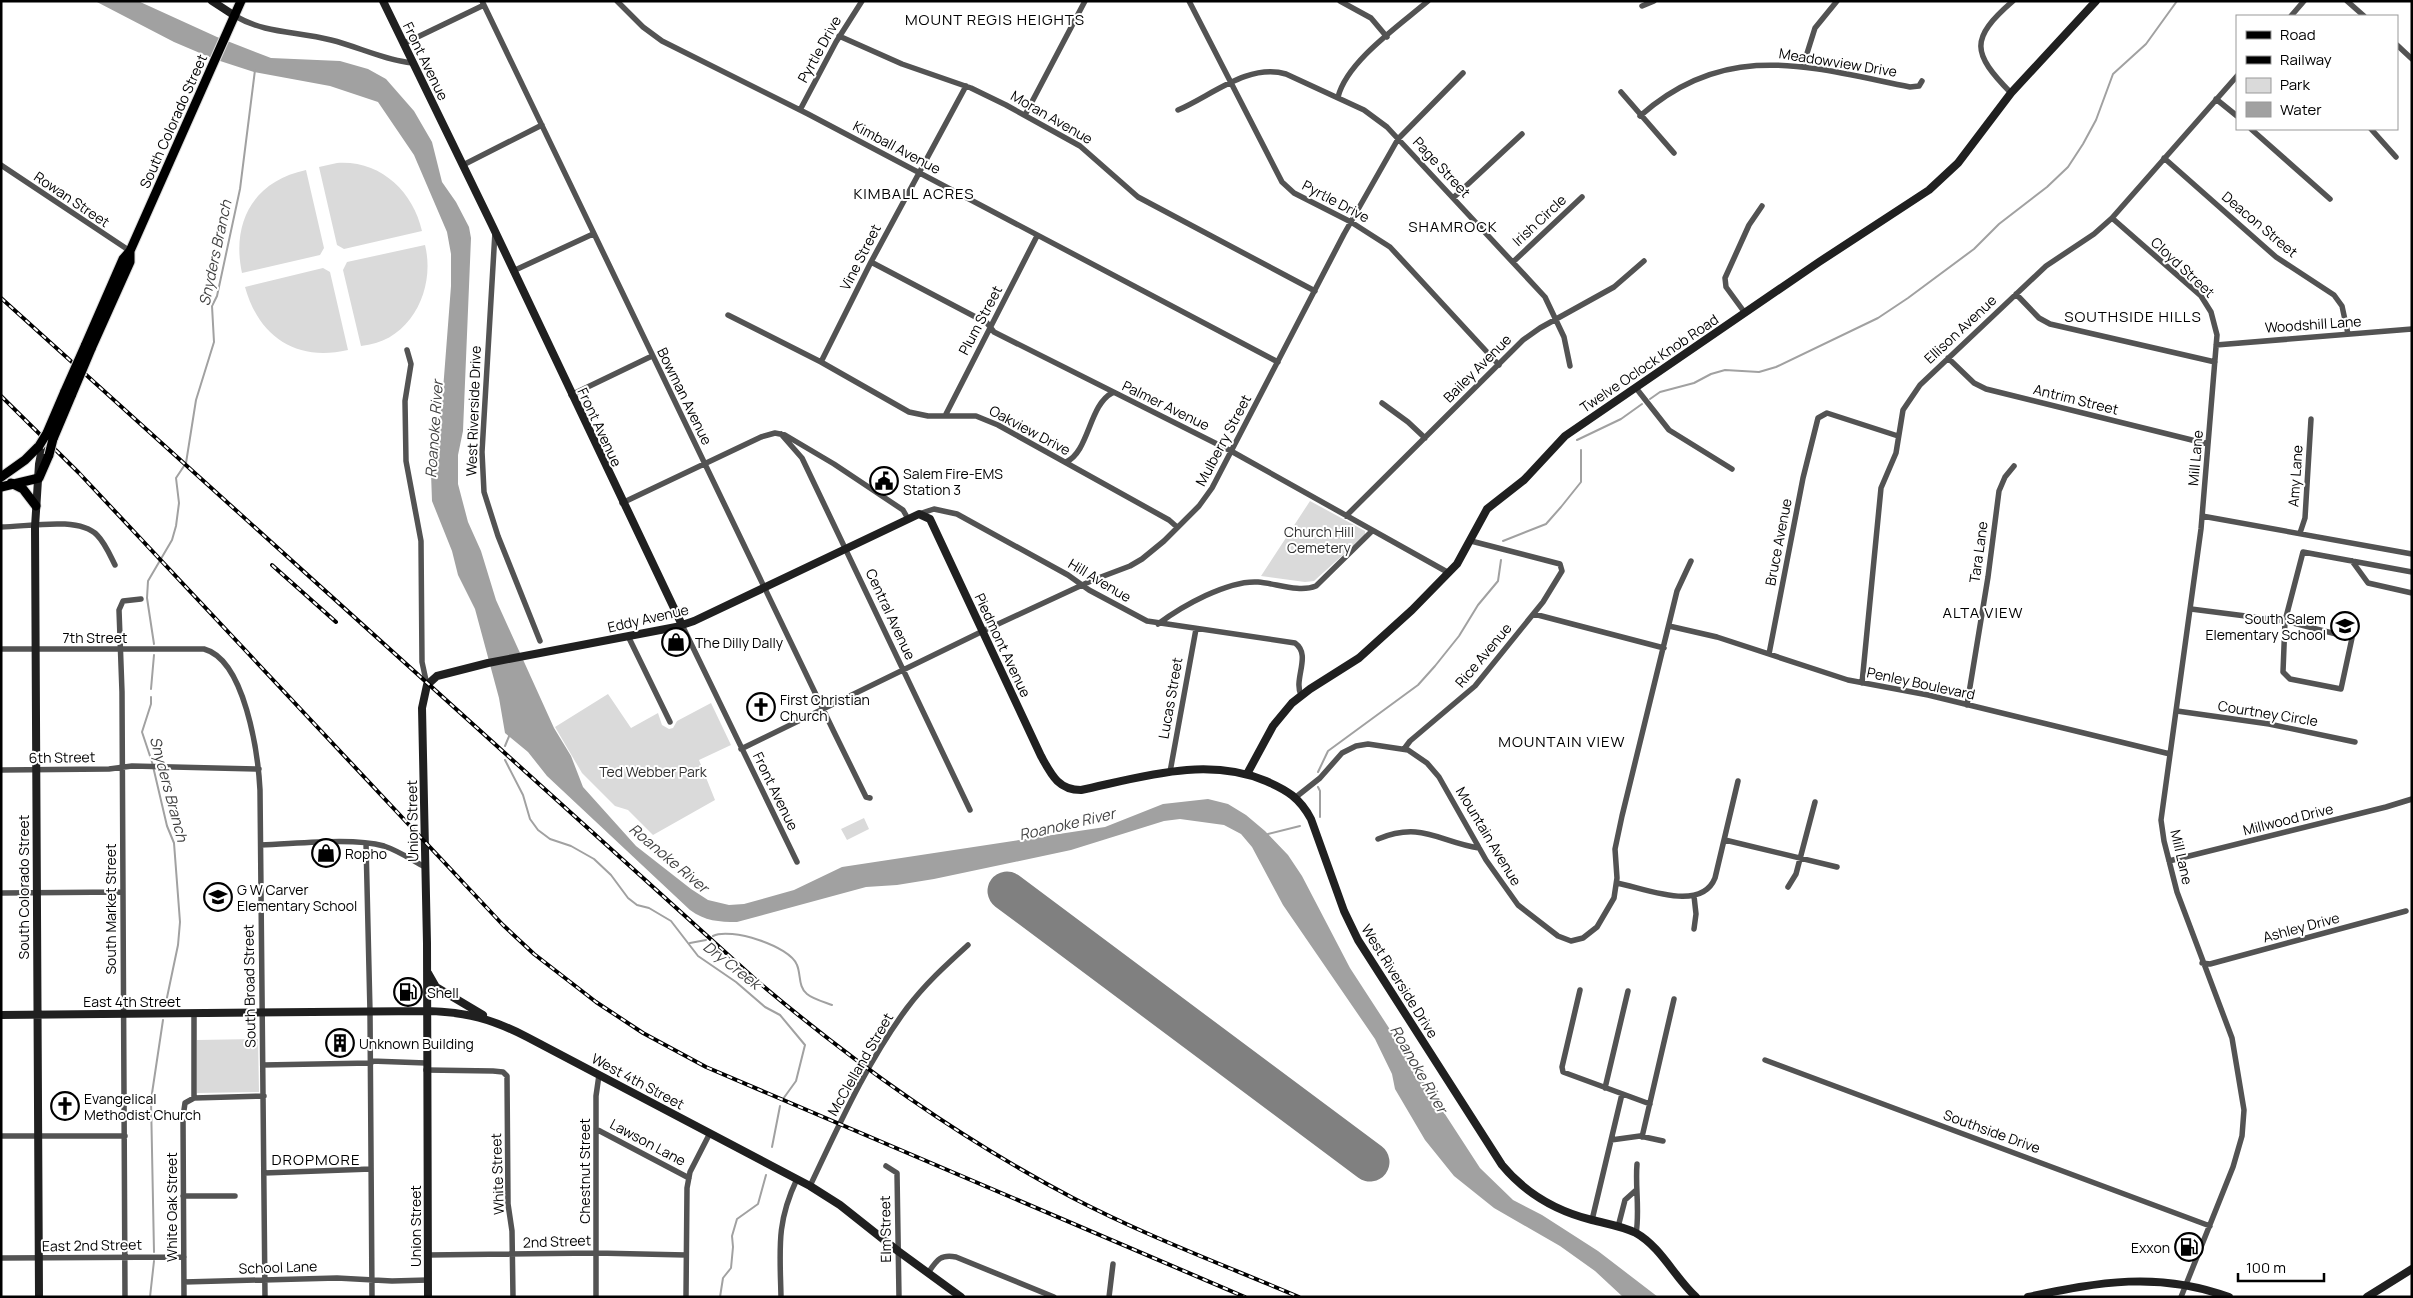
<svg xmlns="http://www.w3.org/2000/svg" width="2413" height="1298" font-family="Manrope,sans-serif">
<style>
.green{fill:#dadada}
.water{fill:#a1a1a1}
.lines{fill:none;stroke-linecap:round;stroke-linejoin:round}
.stream{stroke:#a1a1a1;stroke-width:2}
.runway{stroke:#808080;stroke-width:39}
.primary-casing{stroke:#dbdbdb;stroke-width:11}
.street{stroke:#535353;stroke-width:5.5}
.secondary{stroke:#202020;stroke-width:8}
.primary{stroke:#000;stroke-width:9}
.rail-casing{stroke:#000;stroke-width:4}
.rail{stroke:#fff;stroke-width:2;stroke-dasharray:5.5;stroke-linecap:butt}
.primary-bridge-casing{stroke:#dbdbdb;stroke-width:11;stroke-linecap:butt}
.primary-bridge{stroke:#000;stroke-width:9}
.labels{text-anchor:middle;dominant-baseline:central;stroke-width:4;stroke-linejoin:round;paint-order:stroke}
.street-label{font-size:14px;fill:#000;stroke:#fff}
.poi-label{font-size:14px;fill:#000;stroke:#fff;text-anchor:start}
.park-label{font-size:14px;fill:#313131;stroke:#fff}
.neighbourhood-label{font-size:15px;letter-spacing:1px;fill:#000;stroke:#fff}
.water-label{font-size:15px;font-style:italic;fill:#424242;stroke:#fff}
</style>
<rect width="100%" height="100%" fill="#fff"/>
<path class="green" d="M337 163C380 160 413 191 422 231L344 249 337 245 319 167Z
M306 170 324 248 320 255 242 273C231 222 254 181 306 170Z
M425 245C436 289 411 342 361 346L343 270 347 262Z
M323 268 330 272 348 350C296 362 259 337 245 287Z
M1310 501 1365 531V535L1314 581 1305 582 1261 576Z
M608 694 631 728 658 713 662 725 669 729 673 728 677 721 711 703 731 745 699 760 715 800 653 835 628 810 615 806 582 773 555 727Z
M864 818 869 829 847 840 841 829Z
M258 1039 259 1092 197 1093V1040Z"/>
<path class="water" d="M95 1H138L217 37 271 58 340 61 368 69 386 79 414 111 432 142 442 182 456 202 469 227 471 238 463 431 458 455V484L468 522 481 551 496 600 554 728 571 756 583 787 636 846 691 889 708 900 729 905 744 904 794 890 842 867 1105 827 1163 804 1208 799 1228 804 1246 815 1265 831 1288 855 1302 876 1350 968 1480 1168 1513 1200 1542 1215 1598 1251 1658 1297H1623L1595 1271 1560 1246 1494 1208 1454 1176 1425 1140 1395 1089 1392 1074 1375 1039 1283 905 1252 847 1241 834 1224 825 1180 819 1164 821 1071 850 934 879 897 885 866 887 737 922C719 922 705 921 690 910L547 776 528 752 505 733 499 698 475 609 458 575 452 551 432 501 431 473 442 403 451 286V254L447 232 414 155 378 102 330 86 254 72 214 59 174 42Z"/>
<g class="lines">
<path class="stream" d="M1650 399 1660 392 1694 383 1711 374 1725 370 1759 372 1776 367 1878 318 1908 298 1974 249 1999 224 2047 187 2068 167 2083 144 2096 120 2113 74 2146 44 2177 1
M1577 440 1621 419 1642 404
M1503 541 1546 524 1561 507 1581 482V450
M154 644 147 598 148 581 172 540 176 526 179 503 176 478 186 463 196 400 214 342 212 306 217 296 240 189 255 70
M151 689 154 655
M151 697V704L142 732 152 762 167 826 174 843 180 922 178 945 165 1007
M505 746 510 734
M505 760 523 795 530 819 538 830 550 839 571 846 594 859 611 875 628 898 637 905 649 908 671 921 698 956 736 982 765 1007 780 1015 805 1045 796 1081 783 1099
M1318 772 1328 751 1418 685 1435 666 1459 636 1478 605 1498 581 1501 560
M1318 787 1320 791V817
M1268 834 1300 826
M713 936C730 927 790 946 797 965 801 974 798 987 807 994 813 999 824 1002 832 1005
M690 943 706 940
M772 1147 780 1106
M154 1252 151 1100 163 1020
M150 1297 154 1261
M720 1297 723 1278 731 1268 733 1247 732 1236 737 1219 758 1204 766 1175"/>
<path class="runway" d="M1007 891 1370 1162"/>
<defs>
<path id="primary" d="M85 346 123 259 130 251 241 1
M91 349 130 262V251
M47 433 65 391
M53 439 72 394
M1 477 25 460 39 446
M11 483 23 489 36 506
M1 487 39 478 49 455"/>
</defs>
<use href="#primary" class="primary-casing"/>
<path class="street" d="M482 1 834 732 866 797 870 798
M617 1 643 27 662 41 808 114 1278 362
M1189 1 1282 182 1294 193 1351 222 1390 247 1499 365
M1340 1 1371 18 1387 37
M2347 1 2364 16
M1642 6 1654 1
M235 16C266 34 297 31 331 40 359 47 384 60 413 63
M2291 16 2304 1
M839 36 902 64 971 88 1006 105 1080 146 1138 197 1315 291
M403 44 484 5
M2397 45 2412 59
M1803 66 1815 28 1837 1
M1621 92 1674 153
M2011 93C1972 53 1969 39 2013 1
M1338 97C1347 61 1400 25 1428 1
M2216 99 2237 116
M800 110 836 42 862 1
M1178 110C1211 96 1248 63 1286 74L1364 110 1387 127 1545 297 1564 337 1570 366
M1025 115 1085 1
M1640 116C1727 39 1809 67 1910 87L1919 86 1922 81
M2251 129 2330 199
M2371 129 2396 157
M2164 158 2276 257 2334 295 2342 306 2348 334
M1 165 130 251
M463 165 542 125
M1453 198 1522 134
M2112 218 2201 296 2211 312 2217 335 2201 529 2161 820 2164 841 2177 892 2232 1038 2244 1110 2242 1136 2233 1167 2181 1297
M495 232 482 452 484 492 498 536 540 641
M871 262 987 323 994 332 1231 451 1449 573
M1513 262 1582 197
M513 271 593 234
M2016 294 2039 318 2050 324 2215 362
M1745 313 1726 287 1725 278 1749 225 1762 206
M728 315 821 362 909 412 928 416H976L998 425 1169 520 1177 527
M2216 345 2412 329
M407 350 411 364 405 401 406 461 421 541 422 662 427 685
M1948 358 1974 383 1986 389 2208 444
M821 362 871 262 966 86
M1636 388 1669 430 1732 469
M571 395 652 356
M1382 403 1408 422 1425 438
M945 416 1037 236
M781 434 802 458 970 810
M1066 462C1089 452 1089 405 1112 393
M622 503 761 437 775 433 785 435 834 464 903 510 907 517
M919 514 934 509 957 514 1068 575 1089 590 1147 621 1295 643C1312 655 1293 679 1301 695
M1346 516 1523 340 1540 328 1614 287 1644 261
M2202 516 2412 554
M1 527C27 527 78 516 97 535 105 543 110 555 115 565
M2300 533 2305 518 2311 419
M2352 561 2368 583 2412 593
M2191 609 2285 621 2352 638 2341 689 2290 679 2283 672 2285 621 2303 552 2412 572
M1534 614 1664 648
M1158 624C1182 606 1228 580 1258 582 1275 583 1299 593 1316 586L1372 531
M682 625 797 862
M1669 626 1717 637 1848 680 1928 695 2170 754
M628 636 670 722
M1 649H204C245 660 258 753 260 790L265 1297
M1769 654 1803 478 1818 418 1827 413 1898 436
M1862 683 1881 488 1896 453 1903 410 1920 385 2046 266 2094 234 2112 218 2237 76
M1967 705 1988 577 1999 491 2005 477 2014 466
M2177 711 2269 724 2355 742
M741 749 983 631 1093 580 1130 566 1142 559 1164 541 1199 506 1212 488 1344 234 1398 139 1463 73
M1404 749 1410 741 1475 686 1543 602 1562 571 1560 564 1471 541
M1 770 109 769 132 766 259 769
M1170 772 1196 629
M1296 797 1320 778 1342 753 1356 746 1368 744 1408 750 1427 763 1439 777 1486 860 1518 905 1558 936 1571 941 1583 938 1597 927 1614 898 1617 878 1615 849 1622 816 1677 591 1691 561
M1378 839C1422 821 1439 842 1479 848
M1725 840 1837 867
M366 843 370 1012 372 1297
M261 845C295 844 352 837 384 846 399 851 412 860 425 867
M2169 861 2386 807 2412 799
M1617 883C1644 888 1701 913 1715 878L1738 781
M1788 887 1796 874 1815 802
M1 893 123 892
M1694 896 1696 914 1694 929
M2202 963 2210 964 2406 911
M1580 990 1562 1067 1563 1072 1650 1104
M1765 1060 2210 1226
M371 1061 426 1063
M263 1065 371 1063
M426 1070 493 1071 503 1072 507 1076 508 1204 512 1231 513 1297
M1605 1088 1628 991
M194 1098V1013
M596 1129 689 1178
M1 1136H125
M1642 1137 1674 999
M1611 1140 1640 1136 1663 1141
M886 1166 897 1173 899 1297
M264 1173 371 1169
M810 1186C839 1125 867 1062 907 1008 925 984 946 965 968 945
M183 1196H235
M1592 1220 1622 1094
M1618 1227 1625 1200 1635 1191
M1636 1234C1640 1210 1635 1188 1637 1164
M428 1255 596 1253 686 1255
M1 1258 184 1257
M928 1273C937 1260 940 1254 956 1257L1054 1297
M184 1282 337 1278 392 1281 428 1280
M125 1297 122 692 119 610 123 601 141 599
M184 1297 183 1117 185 1103 194 1098 264 1096
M596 1297V1096L599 1075
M686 1297 687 1188 690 1172 710 1133
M781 1297C780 1249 776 1223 797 1179
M1109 1297 1113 1264"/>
<path class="secondary" d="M212 1 235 16
M383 1 492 225 682 625
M1247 774 1273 726 1292 703 1310 689 1359 658 1412 610 1457 564 1487 509 1524 480 1565 436 1819 262 1929 190 1958 163 2011 93 2096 1
M428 973 436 987 483 1015
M1 1015 427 1011C467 1012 492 1019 527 1037L810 1186 840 1205 898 1251 961 1297
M39 1297 35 527 39 464 42 449
M428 1297 427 943 422 708 427 685 437 676 488 663 676 627 694 621 919 514 930 519 1041 756C1051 774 1058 790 1081 790 1142 777 1206 756 1266 781 1287 790 1300 798 1311 819L1344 911 1358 940 1502 1165C1526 1194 1556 1211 1592 1220 1607 1224 1622 1226 1636 1233 1661 1247 1675 1278 1696 1297
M2028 1297C2099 1282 2158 1271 2229 1297
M2367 1297 2412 1269"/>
<use href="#primary" class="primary"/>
<defs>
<path id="rail" d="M1 298 756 980C855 1064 959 1138 1073 1198 1146 1236 1224 1265 1299 1297
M1 396 79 473 503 925 534 954 596 1002 643 1033 706 1067 1245 1297
M272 565 336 622"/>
</defs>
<use href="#rail" class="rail-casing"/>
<use href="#rail" class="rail"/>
<defs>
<path id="primary-bridge" d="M65 391 85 346
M72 394 91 349
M39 446 47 433
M49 455 53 439"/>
</defs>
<use href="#primary-bridge" class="primary-bridge-casing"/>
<use href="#primary-bridge" class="primary-bridge"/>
</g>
<defs>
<symbol id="civic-ring" viewBox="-11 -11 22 22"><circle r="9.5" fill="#fff" stroke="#000" stroke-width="1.5"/><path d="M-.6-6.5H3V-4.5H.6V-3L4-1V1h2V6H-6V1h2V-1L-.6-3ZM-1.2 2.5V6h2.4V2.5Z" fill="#000"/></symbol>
<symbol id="school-ring" viewBox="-11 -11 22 22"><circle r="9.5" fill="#fff" stroke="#000" stroke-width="1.5"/><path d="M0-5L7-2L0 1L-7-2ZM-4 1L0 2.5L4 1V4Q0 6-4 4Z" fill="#000"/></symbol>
<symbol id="shop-ring" viewBox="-11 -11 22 22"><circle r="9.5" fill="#fff" stroke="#000" stroke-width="1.5"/><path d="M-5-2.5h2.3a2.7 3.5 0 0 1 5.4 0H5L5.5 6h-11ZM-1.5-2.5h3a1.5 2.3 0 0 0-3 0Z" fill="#000"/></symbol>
<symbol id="church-ring" viewBox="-11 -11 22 22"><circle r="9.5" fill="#fff" stroke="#000" stroke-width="1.5"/><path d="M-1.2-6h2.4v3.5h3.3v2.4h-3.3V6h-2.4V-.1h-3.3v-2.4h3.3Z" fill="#000"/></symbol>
<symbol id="fuel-ring" viewBox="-11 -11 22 22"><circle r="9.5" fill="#fff" stroke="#000" stroke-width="1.5"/><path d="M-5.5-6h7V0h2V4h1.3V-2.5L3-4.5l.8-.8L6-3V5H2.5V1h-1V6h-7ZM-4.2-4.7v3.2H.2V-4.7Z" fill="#000"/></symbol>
<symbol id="building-ring" viewBox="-11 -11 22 22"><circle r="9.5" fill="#fff" stroke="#000" stroke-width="1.5"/><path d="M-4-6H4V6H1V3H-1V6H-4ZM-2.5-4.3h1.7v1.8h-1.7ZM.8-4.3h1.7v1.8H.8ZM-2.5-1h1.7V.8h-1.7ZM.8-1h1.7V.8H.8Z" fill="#000"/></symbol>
</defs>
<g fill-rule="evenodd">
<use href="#civic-ring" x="868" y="465" width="32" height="32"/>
<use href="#school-ring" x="2329" y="610" width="32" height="32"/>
<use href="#shop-ring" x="660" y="626" width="32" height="32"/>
<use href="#church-ring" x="745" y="691" width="32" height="32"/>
<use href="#shop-ring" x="310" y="837" width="32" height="32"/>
<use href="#school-ring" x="202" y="881" width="32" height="32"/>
<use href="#fuel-ring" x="392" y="976" width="32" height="32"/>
<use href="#building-ring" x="324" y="1027" width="32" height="32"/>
<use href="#church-ring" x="49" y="1090" width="32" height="32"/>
<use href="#fuel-ring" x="2173" y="1231" width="32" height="32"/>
</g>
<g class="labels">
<g class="street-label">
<text transform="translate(819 49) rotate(-61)">Pyrtle Drive</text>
<text transform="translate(426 61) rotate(64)">Front Avenue</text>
<text transform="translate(1838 62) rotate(9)">Meadowview Drive</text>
<text transform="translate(1052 117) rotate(30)">Moran Avenue</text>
<text transform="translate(173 121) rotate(-66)">South Colorado Street</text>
<text transform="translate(897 147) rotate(28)">Kimball Avenue</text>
<text transform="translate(1442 167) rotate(47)">Page Street</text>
<text transform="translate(72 199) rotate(34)">Rowan Street</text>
<text transform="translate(1336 201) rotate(28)">Pyrtle Drive</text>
<text transform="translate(1539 220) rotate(-43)">Irish Circle</text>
<text transform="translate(2260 224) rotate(40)">Deacon Street</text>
<text transform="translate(860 257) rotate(-63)">Vine Street</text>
<text transform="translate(2183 267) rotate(43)">Cloyd Street</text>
<text transform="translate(980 320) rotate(-62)">Plum Street</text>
<text transform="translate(2313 324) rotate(-4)">Woodshill Lane</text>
<text transform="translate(1960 329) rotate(-43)">Ellison Avenue</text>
<text transform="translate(1649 363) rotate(-34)">Twelve Oclock Knob Road</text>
<text transform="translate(1477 368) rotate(-45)">Bailey Avenue</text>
<text transform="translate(685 396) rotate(64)">Bowman Avenue</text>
<text transform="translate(2076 399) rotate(14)">Antrim Street</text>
<text transform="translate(1166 405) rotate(26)">Palmer Avenue</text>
<text transform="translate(473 411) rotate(-88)">West Riverside Drive</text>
<text transform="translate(600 427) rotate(65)">Front Avenue</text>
<text transform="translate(1030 430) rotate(28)">Oakview Drive</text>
<text transform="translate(1223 440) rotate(-62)">Mulberry Street</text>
<text transform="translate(2195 458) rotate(-85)">Mill Lane</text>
<text transform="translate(2295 476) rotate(-86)">Amy Lane</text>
<text transform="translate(1778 542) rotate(-79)">Bruce Avenue</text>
<text transform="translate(1978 552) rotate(-82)">Tara Lane</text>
<text transform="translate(1100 580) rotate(31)">Hill Avenue</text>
<text transform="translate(891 614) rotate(65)">Central Avenue</text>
<text transform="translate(648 618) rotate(-13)">Eddy Avenue</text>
<text x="95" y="637">7th Street</text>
<text transform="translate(1003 645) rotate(65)">Piedmont Avenue</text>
<text transform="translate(1483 655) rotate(-50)">Rice Avenue</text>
<text transform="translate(1921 683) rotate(12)">Penley Boulevard</text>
<text transform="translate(1170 698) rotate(-80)">Lucas Street</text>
<text transform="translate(2268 713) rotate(9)">Courtney Circle</text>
<text transform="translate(62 757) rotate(-1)">6th Street</text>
<text transform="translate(776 791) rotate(64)">Front Avenue</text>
<text transform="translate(2288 819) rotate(-14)">Millwood Drive</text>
<text transform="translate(412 821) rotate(-91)">Union Street</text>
<text transform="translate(1489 836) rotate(59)">Mountain Avenue</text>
<text transform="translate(2182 857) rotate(77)">Mill Lane</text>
<text transform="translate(23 887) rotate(-90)">South Colorado Street</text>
<text transform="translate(110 909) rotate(-90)">South Market Street</text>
<text transform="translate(2301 927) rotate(-15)">Ashley Drive</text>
<text transform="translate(1400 981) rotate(58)">West Riverside Drive</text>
<text transform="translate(249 986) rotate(-91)">South Broad Street</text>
<text x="132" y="1001">East 4th Street</text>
<text transform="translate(860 1064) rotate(-60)">McClelland Street</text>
<text transform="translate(638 1081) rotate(28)">West 4th Street</text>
<text transform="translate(1992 1131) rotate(20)">Southside Drive</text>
<text transform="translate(648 1142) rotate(28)">Lawson Lane</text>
<text transform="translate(584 1171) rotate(-90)">Chestnut Street</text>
<text transform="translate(497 1174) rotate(-92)">White Street</text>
<text transform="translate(171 1207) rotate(-90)">White Oak Street</text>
<text transform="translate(415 1226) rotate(-90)">Union Street</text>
<text transform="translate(885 1229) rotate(-91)">Elm Street</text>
<text transform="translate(557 1241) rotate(-2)">2nd Street</text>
<text transform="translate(92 1245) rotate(-1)">East 2nd Street</text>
<text transform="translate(278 1267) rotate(-2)">School Lane</text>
</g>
<g class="poi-label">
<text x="903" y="473">Salem Fire-EMS<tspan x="903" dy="16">Station 3</tspan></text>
<text x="2326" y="618" text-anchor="end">South Salem<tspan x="2326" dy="16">Elementary School</tspan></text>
<text x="695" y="642">The Dilly Dally</text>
<text x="780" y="699">First Christian<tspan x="780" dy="16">Church</tspan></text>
<text x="345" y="853">Ropho</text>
<text x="237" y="889">G W Carver<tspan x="237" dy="16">Elementary School</tspan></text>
<text x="427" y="992">Shell</text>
<text x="359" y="1043">Unknown Building</text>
<text x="84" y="1098">Evangelical<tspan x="84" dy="16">Methodist Church</tspan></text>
<text x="2170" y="1247" text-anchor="end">Exxon</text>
</g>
<g class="park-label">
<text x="1319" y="531">Church Hill<tspan x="1319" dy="16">Cemetery</tspan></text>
<text x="653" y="771">Ted Webber Park</text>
</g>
<g class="neighbourhood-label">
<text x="995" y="19">MOUNT REGIS HEIGHTS</text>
<text x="914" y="193">KIMBALL ACRES</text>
<text x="1453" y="226">SHAMROCK</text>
<text x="2133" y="316">SOUTHSIDE HILLS</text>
<text x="1983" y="612">ALTA VIEW</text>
<text x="1562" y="741">MOUNTAIN VIEW</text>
<text x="316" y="1159">DROPMORE</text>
</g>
<g class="water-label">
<text transform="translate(215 253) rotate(-78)">Snyders Branch</text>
<text transform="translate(434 429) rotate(-86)">Roanoke River</text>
<text transform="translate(169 789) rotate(75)">Snyders Branch</text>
<text transform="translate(1067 824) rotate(-13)">Roanoke River</text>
<text transform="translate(669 858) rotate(40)">Roanoke River</text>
<text transform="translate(732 965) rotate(38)">Dry Creek</text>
<text transform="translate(1419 1069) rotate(60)">Roanoke River</text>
</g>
</g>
<rect width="2413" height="1298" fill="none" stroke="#000000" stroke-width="5"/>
<rect x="2236" y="15" width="162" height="115" fill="#ffffff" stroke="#999999"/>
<rect x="2246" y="31" width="25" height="8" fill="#000000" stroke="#999999"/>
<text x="2280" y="40" font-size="15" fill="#000000">Road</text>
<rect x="2246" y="56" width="25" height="8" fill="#000000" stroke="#999999"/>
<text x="2280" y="65" font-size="15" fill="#000000">Railway</text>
<rect x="2246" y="78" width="25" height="15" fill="#dadada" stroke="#999999"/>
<text x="2280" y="90" font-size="15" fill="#000000">Park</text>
<rect x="2246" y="102" width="25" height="15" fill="#a1a1a1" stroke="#999999"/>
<text x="2280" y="115" font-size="15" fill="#000000">Water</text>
<path d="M2238 1273v8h86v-8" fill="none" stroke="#000000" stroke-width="2.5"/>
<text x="2246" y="1273" font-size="15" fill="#000000" stroke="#ffffff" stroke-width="4" paint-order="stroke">100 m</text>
</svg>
